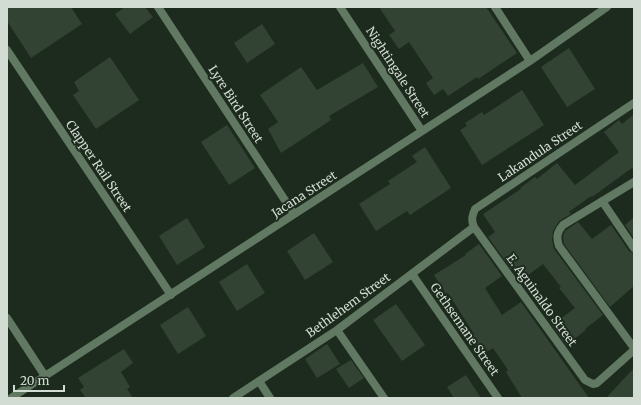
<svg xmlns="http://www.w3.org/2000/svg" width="641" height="405" font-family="Merriweather,serif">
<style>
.building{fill:#324333}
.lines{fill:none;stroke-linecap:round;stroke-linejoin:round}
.street{stroke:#617862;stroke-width:8}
.labels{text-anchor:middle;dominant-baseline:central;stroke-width:4;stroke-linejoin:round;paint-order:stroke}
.street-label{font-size:12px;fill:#d2dcd2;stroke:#1c2b1d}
</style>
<rect width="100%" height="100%" fill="#1c2b1d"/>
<path class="building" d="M7 7H71L82 24 31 58 7 21Z
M125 7H145L153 17 130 34 115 14Z
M379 7H486L517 53 478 79 477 77 448 96 443 89 434 95 426 83 433 78 409 42 399 49 389 35 395 31Z
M262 24 275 44 247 63 234 43Z
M569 48 595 89 567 107 541 67Z
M110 57 139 100 96 129 73 95 79 91 74 82Z
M363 63 378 87 329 116 331 120 281 153 268 129 278 122 260 95 301 67 317 90Z
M522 90 544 125 482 165 460 130 467 126 465 123 482 112 484 115Z
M634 114V171L632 168 592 197 591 196 569 212 571 214 559 221 553 231 552 240 554 249 603 315 585 329 586 330 566 345 552 325 575 308 559 288 561 287 543 264 524 278 515 266 511 269 488 237 495 232 483 214 521 189 520 188 535 177 537 179 557 163 575 185 619 152 604 132 619 120 622 124Z
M227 125 255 168 229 185 201 142Z
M425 147 451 188 410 215 407 211 376 231 359 204 390 184 388 181 417 162 412 156Z
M634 217V238L625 225Z
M187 218 205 247 177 265 159 236Z
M578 222 592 239 611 225 629 251 634 253V286L610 307 564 244 563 236 565 231Z
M314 233 333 262 305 280 287 251Z
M479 244 502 276 485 288 502 315 521 302 589 398H522L506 372 508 370 493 348 482 355 471 337 474 334 448 293 446 294 434 275 466 255 465 254Z
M247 264 265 293 237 311 219 282Z
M396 304 425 345 402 361 373 320Z
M188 307 206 336 178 354 160 325Z
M327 344 340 364 317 378 305 359Z
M124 349 133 363 121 372 130 387 127 389 133 398H86L80 390 84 387 78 378Z
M351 360 364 378 349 388 336 369Z
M634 368V398H606Z
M466 375 481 398H454L447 387Z"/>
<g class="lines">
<path class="street" d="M158 7 294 214
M340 7 422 131
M495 7 530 61
M7 50 171 295
M634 103 475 209C472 216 471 220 474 227L585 380 593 384 597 383 634 350
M634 182 563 225C557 232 556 237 559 246L634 348
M602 201 634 248
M412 274 498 398
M7 318 45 376
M337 330 384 398
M259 381 270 398
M11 398 530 61 607 7
M233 398 337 330 474 227"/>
</g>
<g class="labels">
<g class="street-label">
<text transform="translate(398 72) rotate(57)">Nightingale Street</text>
<text transform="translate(236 104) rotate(57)">Lyre Bird Street</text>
<text transform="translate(540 151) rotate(-34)">Lakandula Street</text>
<text transform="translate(99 166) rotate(56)">Clapper Rail Street</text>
<text transform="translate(304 194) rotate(-33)">Jacana Street</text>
<text transform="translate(542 300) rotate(54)">E. Aguinaldo Street</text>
<text transform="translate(348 305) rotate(-36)">Bethlehem Street</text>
<text transform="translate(465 329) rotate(55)">Gethsemane Street</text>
</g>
</g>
<rect width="641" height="405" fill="none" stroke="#d2dcd2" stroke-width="16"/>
<path d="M14 385v6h50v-6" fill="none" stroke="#d2dcd2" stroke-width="2"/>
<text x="20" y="385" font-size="12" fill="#d2dcd2" stroke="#1c2b1d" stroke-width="3" paint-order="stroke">20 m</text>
</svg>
